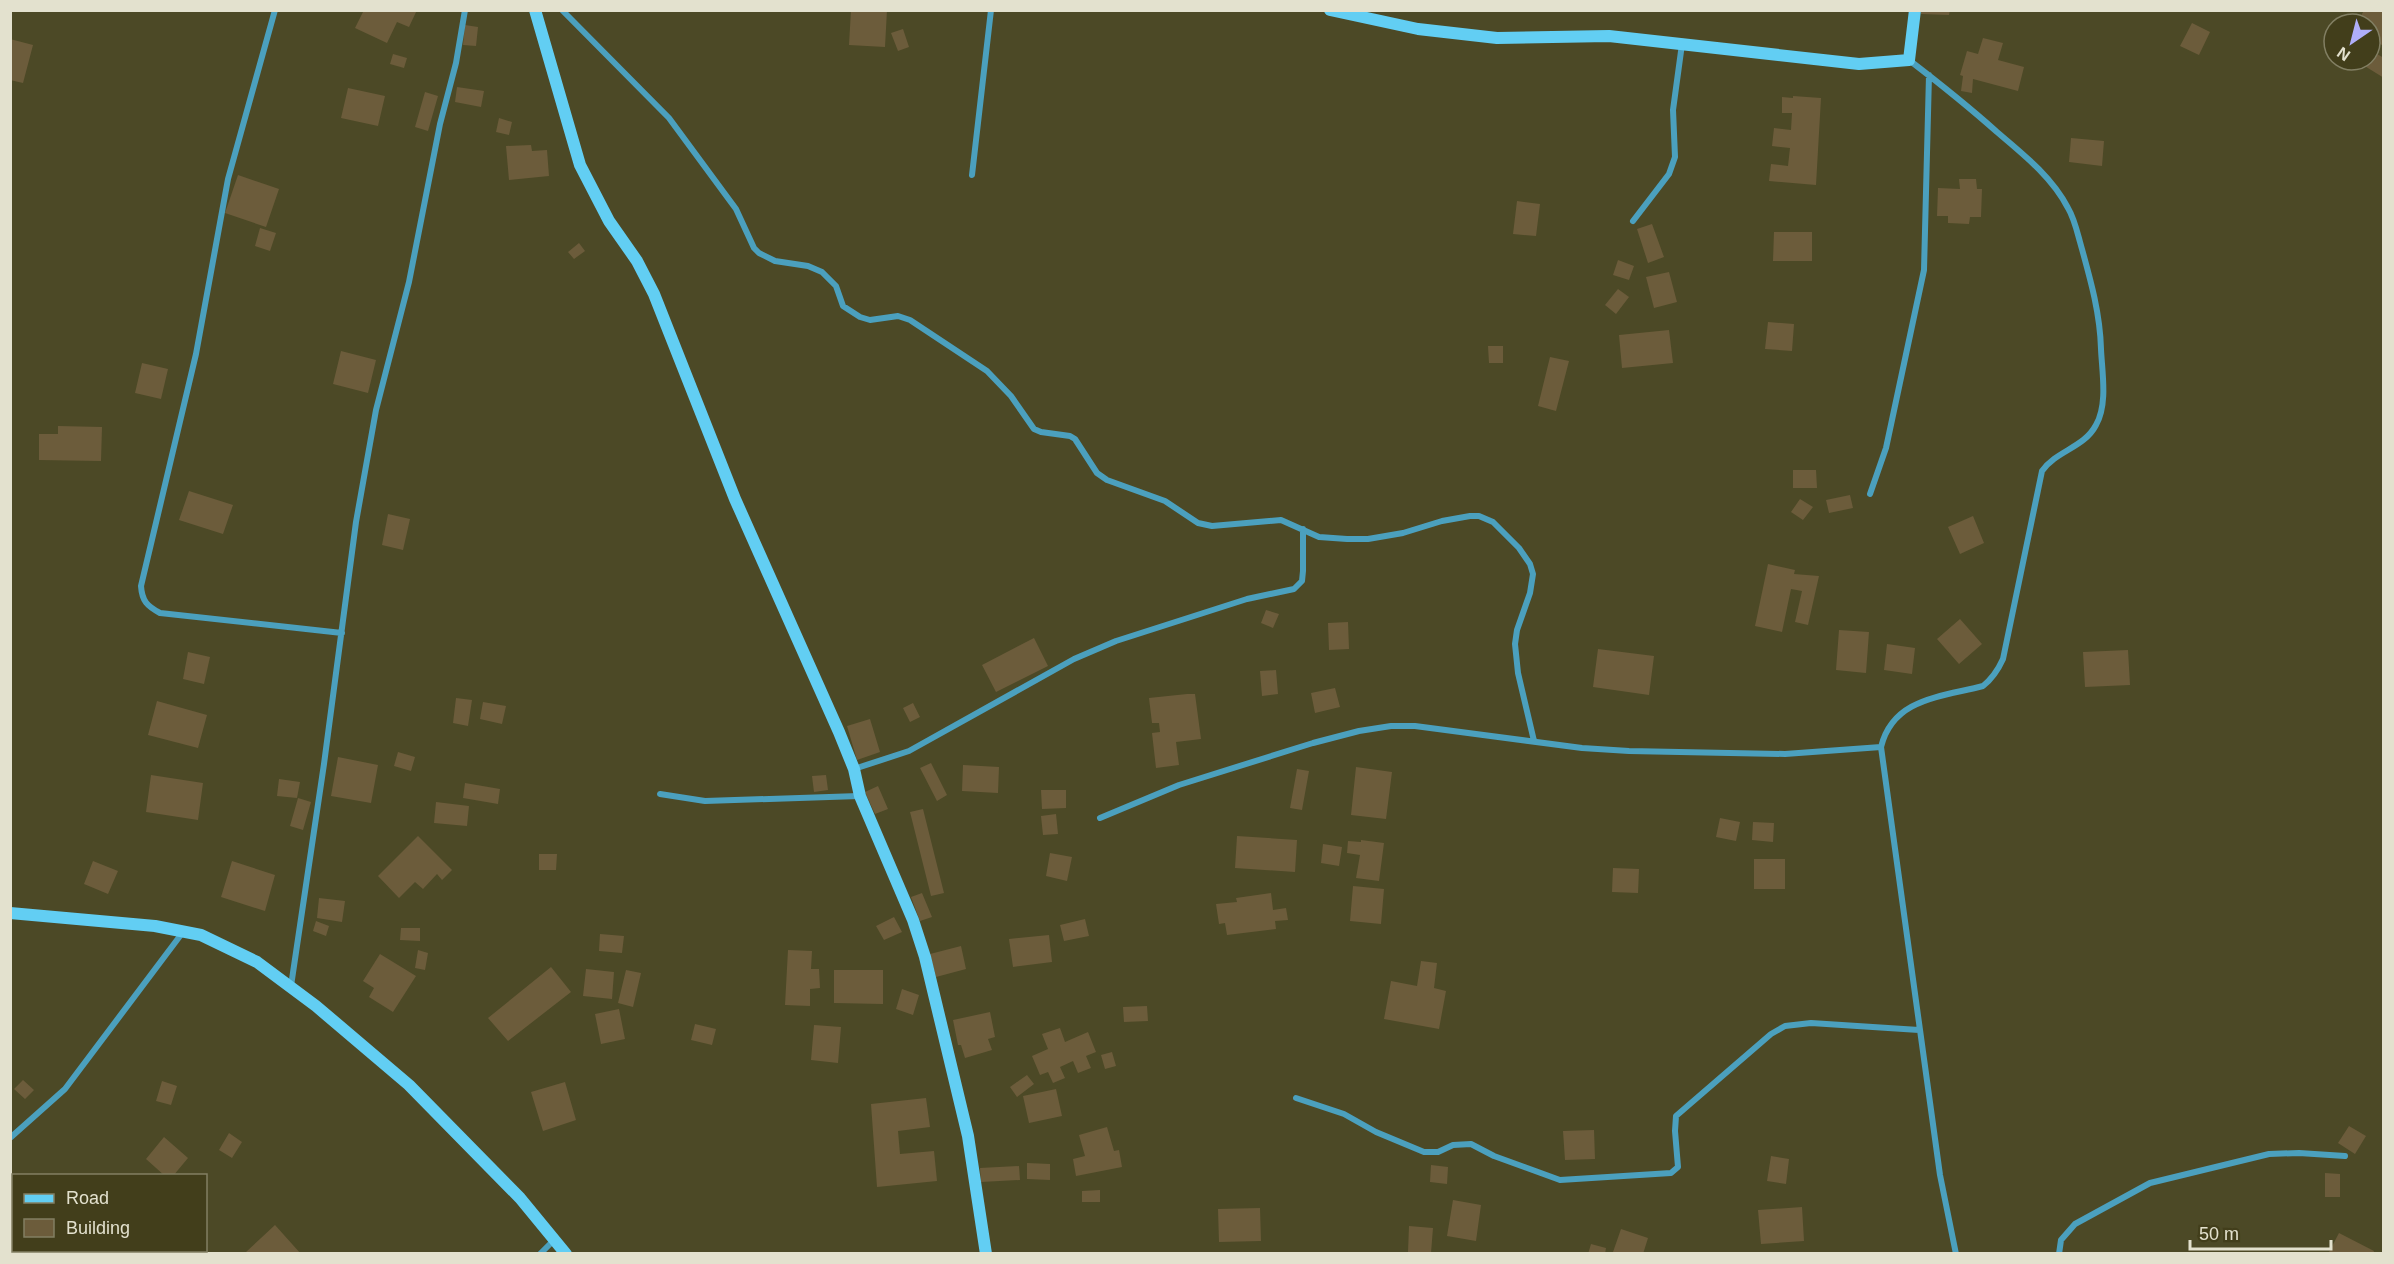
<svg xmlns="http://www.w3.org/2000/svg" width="2394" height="1264" font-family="Helvetica,sans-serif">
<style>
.building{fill:#6c5c3b}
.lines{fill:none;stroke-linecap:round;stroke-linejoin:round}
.street{stroke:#4ba0be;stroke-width:6}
.secondary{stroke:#62cef3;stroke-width:12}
</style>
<rect width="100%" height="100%" fill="#4c4926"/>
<path class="building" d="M364 10H417L409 27 397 22 387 43 355 28Z
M851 10H887L885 47 849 45Z
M1921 10H1950L1949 15 1921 14Z
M2364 10H2384V46L2370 39V24H2357Z
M2192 23 2210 32 2199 55 2180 46Z
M465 25 478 27 476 46 463 45Z
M903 29 909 47 898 51 891 33Z
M1983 38 2003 43 1998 60 2024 67 2018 91 1973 79 1972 93 1961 91 1963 76 1960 75 1967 51 1978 54Z
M10 39 33 45 23 83 10 80Z
M2370 50 2384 58V78L2355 60H2370Z
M393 54 407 58 404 68 390 64Z
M457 87 484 91 481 107 455 102Z
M348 88 385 96 378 126 341 118Z
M425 92 438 96 428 131 415 127Z
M1793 96 1821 98 1816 185 1769 181 1771 164 1788 166 1790 148 1772 146 1774 128 1791 130 1792 113H1782V97L1793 98Z
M499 118 512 122 509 135 496 132Z
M2071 138 2104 141 2102 166 2069 162Z
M531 145 532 151 547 150 549 176 509 180 506 146Z
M238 175 279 189 266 227 225 213Z
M1959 179H1976L1977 189H1982L1981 217H1970L1969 224 1948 223V216H1937L1938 188 1960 189Z
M1517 201 1540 204 1536 236 1513 234Z
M1652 224 1664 257 1648 263 1637 229Z
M260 228 276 233 270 251 255 246Z
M1774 232H1812V261H1773Z
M579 243 585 251 574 259 568 252Z
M1618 260 1634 266 1629 280 1613 275Z
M1669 272 1677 302 1654 308 1646 277Z
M1618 289 1629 297 1616 314 1605 305Z
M1768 322 1794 324 1792 351 1765 349Z
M1669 330 1673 363 1622 368 1619 335Z
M1488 346H1503V363H1489Z
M341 351 376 360 368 393 333 384Z
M1550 357 1569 361 1556 411 1538 406Z
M142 363 168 369 161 399 135 393Z
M58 426 102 427 101 461 39 460V434H58Z
M1793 470H1816L1817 488H1793Z
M189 491 233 505 223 534 179 520Z
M1850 495 1853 508 1829 513 1826 500Z
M1800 499 1813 507 1803 520 1791 512Z
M388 514 410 519 403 550 382 545Z
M1973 516 1984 543 1960 554 1948 527Z
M1768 564 1795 570 1794 574 1819 576 1808 625 1795 622 1802 591 1791 589 1782 632 1755 626Z
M1266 610 1279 614 1273 628 1261 623Z
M1960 619 1982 644 1959 664 1937 639Z
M1348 622 1349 649 1329 650 1328 623Z
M1839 630 1869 632 1866 673 1836 670Z
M1034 638 1048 666 996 692 982 665Z
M1887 644 1915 648 1912 674 1884 670Z
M1598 649 1654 656 1649 695 1593 687Z
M2128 650 2130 685 2085 687 2083 652Z
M188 652 210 657 204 684 183 679Z
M1276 670 1278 694 1262 696 1260 671Z
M1335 688 1340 707 1315 713 1311 693Z
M1187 694H1195L1201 739 1176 742 1179 765 1156 768 1152 733 1160 732 1159 723H1152L1149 698Z
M456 698 472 700 468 726 453 723Z
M157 701 207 715 198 748 148 735Z
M483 702 506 706 502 724 480 719Z
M913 703 920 717 910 722 903 708Z
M870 719 880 752 857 760 847 726Z
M398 752 415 757 411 771 394 766Z
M338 757 378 765 371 803 331 796Z
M931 763 947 795 937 801 920 768Z
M963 765 999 767 998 793 962 791Z
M1356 767 1392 772 1386 819 1351 815Z
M1297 769 1309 771 1302 810 1290 808Z
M151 775 203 783 198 820 146 812Z
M826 775 828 790 814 792 812 776Z
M279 779 300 782 297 798 277 796Z
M465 783 500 789 498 804 463 798Z
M878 786 888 809 875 814 865 792Z
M1041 790H1066V808L1042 809Z
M298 798 311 802 303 830 290 826Z
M436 802 469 806 467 826 434 823Z
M923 809 944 893 931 896 910 812Z
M1056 814 1058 834 1043 835 1041 816Z
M1720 818 1740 822 1736 841 1716 837Z
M1753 822 1774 823 1773 842 1752 840Z
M418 836 452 870 442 880 437 874 423 889 415 882 399 898 378 876Z
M1237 836 1297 840 1295 872 1235 868Z
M1361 840 1384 843 1379 881 1356 878 1360 855 1347 853 1348 841 1361 842Z
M1323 844 1342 847 1339 866 1321 863Z
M1050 853 1072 857 1067 881 1046 876Z
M539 854H557L556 870H539Z
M1754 859H1785V889H1754Z
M93 861 118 871 108 894 84 884Z
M232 861 275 875 265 911 221 897Z
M1613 868 1639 869 1638 893 1612 892Z
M1353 886 1384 889 1381 924 1350 921Z
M922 893 932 917 920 921 911 897Z
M1271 893 1273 910 1286 908 1288 920 1275 921 1276 929 1227 935 1225 923 1219 924 1216 904 1237 902 1236 898Z
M319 898 345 901 342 922 317 918Z
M894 917 902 932 884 940 876 926Z
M1085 919 1089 936 1064 941 1060 925Z
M316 921 329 926 326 936 313 931Z
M401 928H420V941L400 940Z
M600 934 624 936 622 953 599 951Z
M1049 935 1052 962 1013 967 1009 939Z
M961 946 966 969 936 977 930 954Z
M418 950 428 953 425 970 415 968Z
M788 950 812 951 811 969H819L820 988 810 989V1006L785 1005Z
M380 954 416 976 393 1012 369 997 374 988 363 981Z
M1421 961 1437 963 1434 988 1446 991 1439 1029 1384 1019 1391 981 1417 986Z
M551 967 571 992 508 1041 488 1018Z
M586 969 614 972 612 999 583 996Z
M626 970 641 973 633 1007 618 1003Z
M834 970H883V1004L834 1003Z
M902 989 919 995 913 1015 896 1009Z
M1147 1006 1148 1021 1124 1022 1123 1007Z
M619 1009 625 1039 601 1044 595 1014Z
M990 1012 995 1037 988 1039 992 1050 965 1058 961 1045H958L953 1020Z
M695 1024 716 1029 712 1045 691 1040Z
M814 1025 841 1027 838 1063 811 1060Z
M1060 1028 1065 1042 1088 1032 1096 1052 1086 1056 1091 1068 1078 1073 1073 1061 1060 1067 1065 1078 1053 1083 1048 1072 1040 1075 1032 1056 1048 1049 1042 1034Z
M1112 1052 1116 1066 1105 1069 1101 1055Z
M1027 1075 1034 1084 1017 1097 1010 1087Z
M23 1080 34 1090 25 1099 14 1089Z
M162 1081 177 1086 171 1105 156 1101Z
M565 1082 576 1120 543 1131 531 1092Z
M1056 1089 1062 1116 1029 1123 1023 1096Z
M926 1098 930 1127 898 1131 900 1154 934 1151 937 1181 877 1187 871 1104Z
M2349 1126 2366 1136 2355 1154 2338 1143Z
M1107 1127 1114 1151 1119 1150 1122 1167 1076 1176 1073 1159 1085 1156 1079 1135Z
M1594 1130 1595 1159 1565 1160 1563 1131Z
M229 1133 242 1142 232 1158 219 1150Z
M164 1137 188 1158 173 1176H165L146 1159Z
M1771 1156 1789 1159 1786 1184 1767 1181Z
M1027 1163 1050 1164V1180L1027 1179Z
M1431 1165 1448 1167 1447 1184 1430 1182Z
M1019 1166 1020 1180 981 1182 980 1168Z
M2325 1173 2340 1174V1197H2325Z
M1100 1190V1202H1082V1191Z
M1453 1200 1481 1205 1476 1241 1447 1236Z
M1802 1207 1804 1241 1761 1244 1758 1210Z
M1260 1208 1261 1241 1219 1242 1218 1209Z
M275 1225 301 1254H248L246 1252Z
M1409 1226 1433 1228 1431 1253 1408 1252Z
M1621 1229 1648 1238 1643 1254 1613 1252Z
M2339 1233 2374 1251 2373 1254H2328Z
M1591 1244 1606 1248 1605 1254H1588Z"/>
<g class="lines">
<path class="street" d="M275 10 228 179 196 354 141 586C142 601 147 606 160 613L342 633
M562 10 669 118 736 209 754 248 759 253 775 261 808 266 822 272 836 286 843 306 860 317 870 320 898 316 910 320 987 371 1011 396 1034 429 1041 432 1070 436 1075 439 1097 473 1107 480 1165 501 1198 523 1212 526 1281 520 1319 537 1347 539H1368L1403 533 1442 521 1470 516H1479L1493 522 1519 548 1530 564 1533 574 1530 593 1517 630 1515 644 1518 673 1534 741
M1909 60C1939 83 1969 107 1997 132 2023 154 2052 177 2068 208 2074 218 2077 231 2080 242 2090 278 2100 312 2101 349 2102 372 2108 404 2096 425 2084 448 2057 450 2042 471L2003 659C1998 670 1993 678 1983 686 1941 697 1893 698 1881 747L1940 1175 1956 1254
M972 175 991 10
M1633 221 1669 174 1675 157 1673 110 1682 44
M1870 494 1886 448 1924 270 1929 75
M854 769 909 751 1074 659 1116 641 1247 599 1294 589 1302 581 1303 571V529
M660 794 705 801 859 796
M1100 818 1179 785 1313 743 1359 731 1391 726H1415L1582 748 1629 751 1785 754 1881 747
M291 986 324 764 356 522 376 410 409 282 440 124 456 63 465 10
M1296 1098 1344 1114 1376 1132 1424 1152H1438L1453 1145 1471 1144 1494 1156 1560 1180 1671 1173 1678 1167 1675 1131 1676 1116 1771 1034 1785 1026 1811 1023 1919 1030
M10 1138 65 1089 183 932
M540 1254 554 1240
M2059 1254 2061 1240 2075 1224 2150 1183 2269 1154 2299 1153 2345 1156"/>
<path class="secondary" d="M535 10 580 165 609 221 637 261 654 294 735 499 839 732 854 769 860 796 913 920 925 957 968 1136 986 1254
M1330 10 1418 29 1497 38 1609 36 1859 64 1909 60 1915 10
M10 913 155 926 201 935 257 962 316 1006 409 1085 520 1198 566 1254"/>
</g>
<rect width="2394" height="1264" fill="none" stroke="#e3e1ce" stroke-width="24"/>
<rect x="12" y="1174" width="195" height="78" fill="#423e1b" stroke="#827f63" stroke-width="1.5"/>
<rect x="24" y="1194" width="30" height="9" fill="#62cef3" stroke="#827f63" stroke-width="1.5"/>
<text x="66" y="1204" font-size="18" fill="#e3e1ce">Road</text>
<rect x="24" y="1219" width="30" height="18" fill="#6c5c3b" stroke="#827f63" stroke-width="1.5"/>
<text x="66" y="1234" font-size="18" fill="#e3e1ce">Building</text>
<g transform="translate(2352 42) rotate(215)"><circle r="28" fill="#423e1b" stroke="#827f63" stroke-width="1.5"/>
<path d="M0-4.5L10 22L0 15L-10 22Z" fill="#afaefa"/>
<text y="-9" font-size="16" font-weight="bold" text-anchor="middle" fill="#e3e1ce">N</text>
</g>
<path d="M2190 1240v9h141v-9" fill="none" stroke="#e3e1ce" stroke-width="3"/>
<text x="2199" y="1240" font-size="18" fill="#e3e1ce" stroke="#423e1b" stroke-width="4.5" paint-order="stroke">50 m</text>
</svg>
